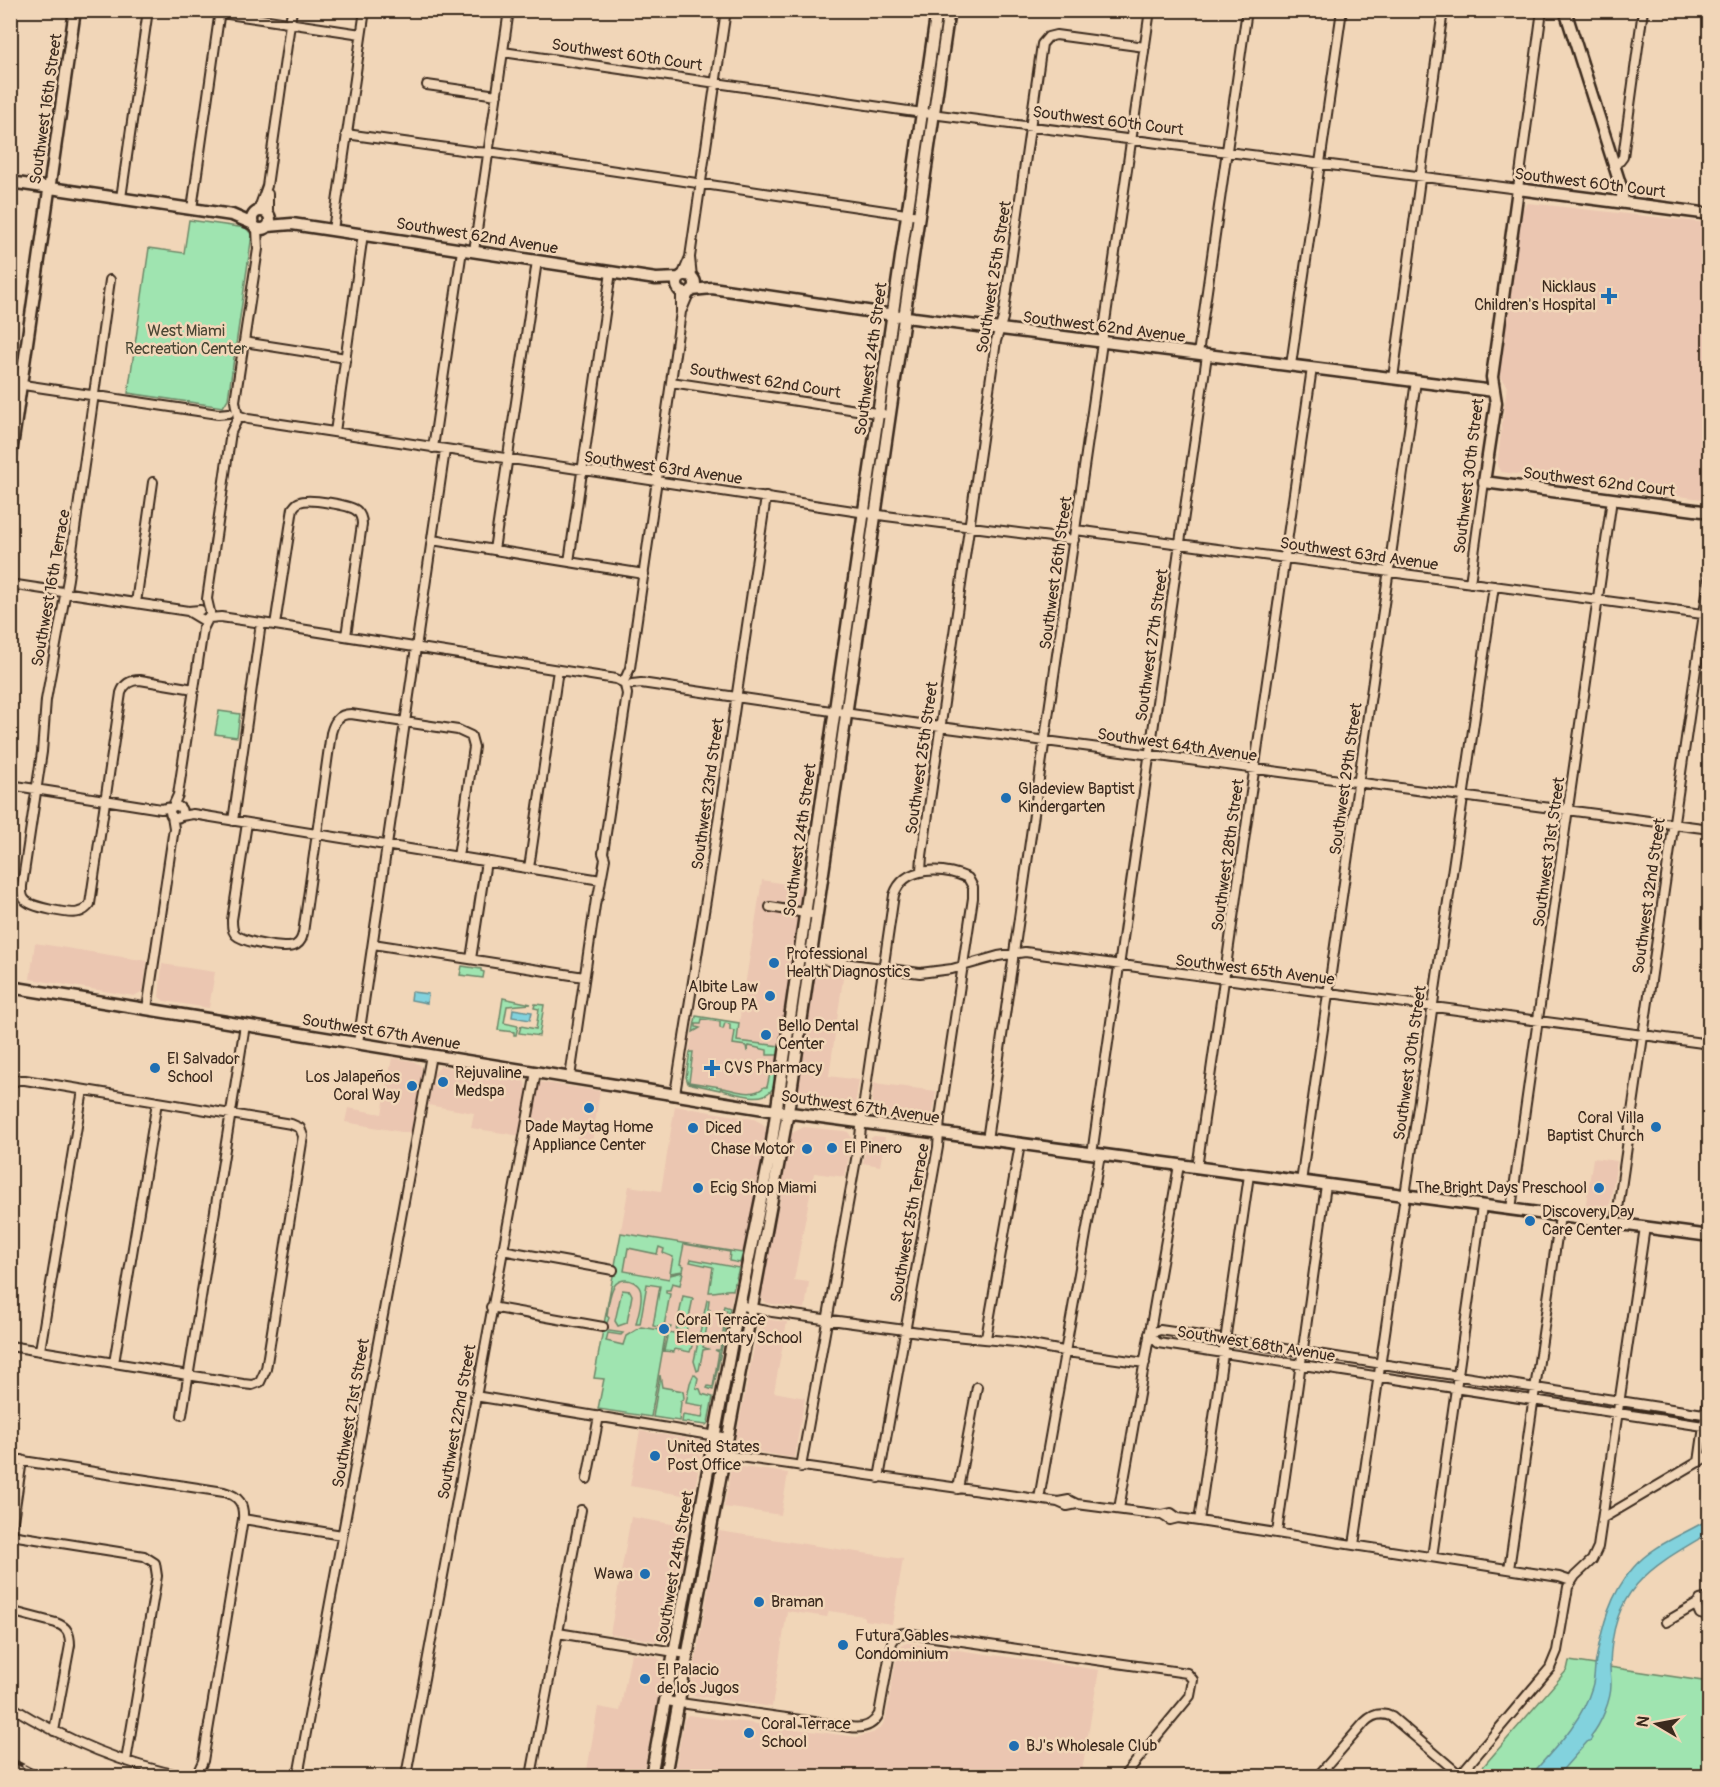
<svg xmlns="http://www.w3.org/2000/svg" width="1720" height="1787" font-family="Pangolin,sans-serif">
<style>
.built{fill:#ebc6b1}
.green{fill:#9fe4b0;stroke:#6d8767;stroke-width:1.5}
.water{fill:#82d2dd;stroke:#668f91;stroke-width:1.5}
.lines{fill:none;stroke-linecap:round;stroke-linejoin:round}
.street-casing{stroke:#3b2a1e;stroke-width:12}
.secondary-casing{stroke:#3b2a1e;stroke-width:15}
.street{stroke:#f1d6b8;stroke-width:8}
.secondary{stroke:#f1d6b8;stroke-width:10}
.rail-casing{stroke:#3b2a1e;stroke-width:4.5}
.rail{stroke:#f1d6b8;stroke-width:2;stroke-dasharray:7;stroke-linecap:butt}
.poi-dot{fill:#1f6fb2;stroke:#f1d6b8;stroke-width:2}
.labels{text-anchor:middle;dominant-baseline:central;stroke-width:5;stroke-linejoin:round;paint-order:stroke}
.street-label{font-size:16px;fill:#3b2a1e;stroke:#f1d6b8}
.poi-label{font-size:16px;fill:#3b2a1e;stroke:#f1d6b8;text-anchor:start}
.park-label{font-size:16px;fill:#4a4634;stroke:#f1d6b8}
</style>
<rect width="100%" height="100%" fill="#f1d6b8"/>
<filter id="ink" filterUnits="userSpaceOnUse"><feTurbulence type="fractalNoise" baseFrequency=".0167" numOctaves="2"/><feDisplacementMap in="SourceGraphic" scale="12" xChannelSelector="R" yChannelSelector="G"/><feConvolveMatrix kernelMatrix="1 2 1 2 8 2 1 2 1" color-interpolation-filters="sRGB"/></filter>
<g filter="url(#ink)">
<path class="built" d="M1528 203 1709 223V500L1501 472 1497 466 1507 385 1500 376 1499 368 1521 210Z
M762 880 803 887 775 1083 768 1094 760 1097 694 1086 687 1082 686 1075 695 1016 739 1023Z
M35 943 147 961 143 991 134 996 30 979Z
M162 964 215 972 209 1008 164 1001 159 997Z
M821 969 844 972 829 1076 859 1080 855 1105 851 1109 808 1104 799 1097 797 1091 814 975 817 970Z
M392 1058 413 1061 420 1065 422 1069V1084L413 1134 345 1122 348 1108 382 1114Z
M440 1066 523 1080 525 1083 528 1097 521 1136 471 1128 474 1113 428 1105 434 1074Z
M540 1082 600 1091 591 1148 575 1146 578 1130 530 1122 534 1099Z
M874 1083 936 1091 933 1114 925 1120 875 1113 871 1107Z
M675 1106 754 1119 763 1124 767 1132 754 1213 732 1298 708 1421 704 1425 598 1409 604 1379 594 1378 629 1186 661 1191Z
M804 1127 844 1131 848 1132 852 1138 845 1177 814 1173 794 1280 809 1282 805 1309 767 1303 762 1299 760 1293 780 1200 789 1140 792 1133Z
M874 1136 885 1137 880 1166 863 1163 868 1140Z
M1593 1158 1617 1161 1610 1205 1603 1211 1585 1209Z
M763 1319 787 1322 774 1392 805 1398 794 1458 734 1448 759 1323Z
M640 1431 697 1440 702 1444 694 1497 630 1486Z
M735 1466 788 1473 781 1515 724 1507 731 1469Z
M631 1517 689 1527 669 1635 668 1639 663 1642 610 1634Z
M719 1531 903 1559 892 1624 864 1620V1616L829 1611 827 1617 787 1611 772 1707 692 1695 690 1691Z
M908 1643 1099 1670 1081 1776H674L684 1720 688 1715 857 1737 873 1733 882 1726 886 1717 898 1649 904 1644Z
M631 1653 657 1657 664 1664 643 1776H586L598 1707 620 1711Z"/>
<path class="green" d="M189 220 246 228 252 235 228 399 223 407 128 393 149 248 184 253Z
M219 711 240 714 237 737 215 734Z
M462 966 481 969V971L484 972 483 978 460 975Z
M503 998 531 1004 507 1006 504 1023 518 1026 516 1035H514V1032L498 1030Z
M535 1004 544 1005 539 1036 519 1033 521 1026 536 1029 539 1009 534 1008Z
M696 1016 739 1023 737 1041 780 1046 779 1055H767V1050L749 1046 747 1052 746 1046 733 1044 735 1031 730 1030V1024L725 1023 723 1029 720 1028V1022L702 1019 701 1024H696V1027L700 1028 693 1032Z
M690 1052H693L689 1082 721 1087 720 1090 688 1083 686 1077Z
M766 1067 777 1068C776 1075 776 1083 773 1088 764 1104 736 1093 722 1090V1088C736 1090 753 1098 764 1087H767L771 1069Z
M621 1233 743 1253 740 1263 729 1261 730 1252 684 1244 680 1264 684 1266 683 1271 670 1273 673 1257 663 1253 664 1249 659 1247 657 1254 628 1248 624 1271 669 1279 670 1275 683 1272 680 1285 672 1283 670 1290H666V1293L670 1294 664 1326 671 1327 670 1329 653 1326 660 1286 647 1284 640 1324H636C638 1314 642 1304 641 1294 641 1280 620 1274 613 1288 609 1296 608 1308 607 1316L609 1318 607 1323 604 1324Z
M691 1259 739 1268 733 1290C724 1289 717 1293 709 1292L713 1267 690 1262Z
M622 1290 630 1291 632 1295 627 1323 618 1326 615 1321Z
M683 1296 693 1298 686 1332 676 1330Z
M707 1300H709L708 1309 710 1310 703 1347 708 1349 703 1350 699 1370 697 1371 694 1361Z
M724 1306 730 1308 713 1390 707 1388 708 1386 713 1387 719 1352 715 1350H720L727 1310 723 1309Z
M641 1327 666 1331 651 1417 598 1409 604 1379 594 1378 603 1330 623 1333 621 1335 608 1333 606 1341 623 1345 626 1336Z
M668 1332 695 1337 690 1352 675 1349 674 1352 664 1351Z
M735 1347H737V1360L724 1427 721 1426Z
M694 1374 698 1378 696 1388 700 1389 702 1394 713 1397 708 1423 706 1425 682 1422 683 1415 702 1418 704 1406 686 1403 690 1383Z
M660 1375 662 1387 683 1391 684 1398 680 1401 681 1402 679 1421 653 1417Z
M1569 1661 1709 1682V1776H1475L1567 1670Z"/>
<path class="water" d="M412 992 428 994 427 1003 411 1000Z
M513 1009 532 1012 530 1020 512 1017Z
M1709 1519V1533C1649 1568 1612 1588 1610 1666 1610 1672 1611 1678 1611 1685 1611 1700 1601 1724 1591 1736L1592 1738 1590 1741H1588L1557 1776H1530C1554 1749 1582 1722 1592 1687 1595 1678 1594 1669 1596 1660 1602 1627 1610 1594 1633 1568 1652 1545 1685 1534 1709 1519Z"/>
<g class="lines">
<defs>
<path id="street" d="M201 10 361 34
M918 10 940 14
M503 52 908 111 1518 189 1542 10
M427 85 497 95
M346 134 476 152 495 153 919 216
M1614 165 1620 161 1623 157 1643 10
M121 198 148 10
M192 209 220 10
M258 211 267 186 292 10
M268 213V194
M333 230 365 10
M474 251 509 10
M690 258 692 277
M682 276 690 257 726 10
M110 280 68 579 46 700 42 752 22 886C22 891 21 896 25 900 30 907 71 915 79 912 84 911 87 908 90 904L121 693C124 684 130 680 140 680L194 689
M682 310 690 291
M244 342 346 358
M1198 354 1247 10
M1291 365 1342 10
M1393 378 1443 10
M671 382 883 414
M10 383 218 414 229 413
M238 415 248 419 886 516 1074 540
M335 432 363 234
M433 448 462 250
M1076 530 1710 615
M432 540 644 574
M494 550 537 261
M569 562 611 272
M1470 583 1484 482
M10 584 188 611 200 610
M136 603 153 482
M188 611 203 620 210 617
M210 612 207 599 231 432 238 418 235 401 258 249 257 228
M209 618 221 617 275 625 616 679 624 683
M275 625 293 508C296 505 296 503 300 502 308 498 351 505 357 511 361 515 362 519 362 524L346 636
M626 677 630 668 681 312V291
M632 684 641 683 940 727 1710 829
M10 785 161 809 172 807
M170 812a6 6 0 1 1 12 0a6 6 0 1 1-12 0Z
M173 806 178 795 203 629 208 619
M181 816 193 814 601 880
M233 821 261 623
M247 823 232 920C232 926 232 930 235 934 242 942 287 951 296 945 301 942 302 938 303 933L331 733C334 722 338 714 351 714L458 730 471 736 474 747 458 857
M529 868 558 670
M921 871 922 856 996 341 1003 318 1042 44 1048 37 1056 35 1145 47
M770 907 817 915
M373 944 584 977
M798 957 920 973 952 969 998 956 1025 952 1710 1044
M471 959 486 861
M147 1009 174 828 172 816
M358 1043 445 450
M570 1077 596 899 598 897 605 859 603 853 627 694 624 681 626 677
M10 1084 18 1080H25L291 1124 300 1128 303 1136 266 1369 260 1382 252 1385 243 1384 10 1346
M675 1094 712 862 766 497
M987 1140 1150 10
M1092 1154 1207 355
M1197 1168 1312 368
M1301 1182 1416 381
M1511 1209 1612 499
M1616 1223 1710 572
M502 1250 613 1270
M739 1305 772 1312 934 1334 1015 1342 1074 1353 1145 1363
M491 1307 603 1327
M986 1338 1020 1144
M40 1350 83 1090
M114 1363 157 1102
M475 1396 728 1438
M182 1415 245 1025
M1710 1415 1208 1337 1160 1330 1149 1334 1158 1343 1710 1427
M711 1453 1058 1502 1067 1506 1077 1504 1162 1515 1171 1513 1178 1518 1199 1521 1559 1577 1571 1581
M10 1459 224 1492C239 1496 244 1504 243 1519L203 1761 197 1774 189 1776
M1699 1462 1710 1384
M801 1467 860 1137 863 1108 894 895C904 865 943 867 968 878L973 887V898L940 1118 938 1147 879 1478
M587 1479 599 1416
M958 1489 977 1387
M1039 1499 1100 1155
M1058 1502 1069 1500 1077 1504
M1119 1509 1179 1165
M1162 1515 1170 1520 1178 1518
M1603 1518 1710 1455
M243 1519 342 1535
M1199 1521 1249 1175
M1277 1533 1326 1185
M11 1535 144 1556 155 1563 157 1576 126 1761
M10 1541 22 1460
M1354 1545 1494 586
M1432 1557 1482 1206
M1509 1569 1560 1216
M1710 1601 1705 1599 1700 1600 1697 1607 1700 1614 1704 1615 1710 1614
M10 1611 56 1623C67 1627 70 1633 70 1645L54 1731
M1666 1622 1697 1604
M558 1633 687 1654
M666 1701 850 1727C863 1729 873 1726 879 1714L892 1642 898 1634 905 1633 1187 1673 1193 1680 1190 1696 1124 1776
M10 1706C64 1739 121 1764 183 1776
M298 1776 431 1055
M406 1776 536 1072
M531 1776 581 1510
M1318 1776 1365 1722C1373 1714 1382 1712 1392 1717L1460 1775
M1459 1776 1550 1668 1557 1651 1568 1587 1575 1576 1592 1560 1598 1547 1645 1227"/>
<path id="secondary" d="M1565 10 1621 187 1623 202
M10 182 232 215 253 224
M252 220a9 9 0 1 1 18 0a9 9 0 1 1-18 0Z
M1710 214 1518 189 1492 377 1496 403 1484 482 1710 512
M268 226 292 224 656 279 679 278
M677 284a9 9 0 1 1 18 0a9 9 0 1 1-18 0Z
M692 290 712 288 914 318 1494 391
M10 461 75 10
M10 987 776 1111 1710 1236
M651 1776 734 1331 770 1155 937 10
M665 1776 788 1112 949 10"/>
</defs>
<use href="#street" class="street-casing"/>
<use href="#secondary" class="secondary-casing"/>
<use href="#street" class="street"/>
<use href="#secondary" class="secondary"/>
<defs>
<path id="rail" d="M10 1759 43 1776"/>
</defs>
<use href="#rail" class="rail-casing"/>
<use href="#rail" class="rail"/>
</g>
</g>
<g class="poi-dot">
<path d="M1606 287h6v6h6v6h-6v6h-6v-6h-6v-6h6z"/>
<circle cx="1006" cy="798" r="6"/>
<circle cx="774" cy="963" r="6"/>
<circle cx="770" cy="996" r="6"/>
<circle cx="766" cy="1035" r="6"/>
<circle cx="155" cy="1068" r="6"/>
<path d="M709 1059h6v6h6v6h-6v6h-6v-6h-6v-6h6z"/>
<circle cx="443" cy="1082" r="6"/>
<circle cx="412" cy="1086" r="6"/>
<circle cx="589" cy="1108" r="6"/>
<circle cx="1656" cy="1127" r="6"/>
<circle cx="693" cy="1128" r="6"/>
<circle cx="832" cy="1148" r="6"/>
<circle cx="807" cy="1149" r="6"/>
<circle cx="698" cy="1188" r="6"/>
<circle cx="1599" cy="1188" r="6"/>
<circle cx="1530" cy="1221" r="6"/>
<circle cx="664" cy="1329" r="6"/>
<circle cx="655" cy="1456" r="6"/>
<circle cx="645" cy="1574" r="6"/>
<circle cx="759" cy="1602" r="6"/>
<circle cx="843" cy="1645" r="6"/>
<circle cx="645" cy="1679" r="6"/>
<circle cx="749" cy="1733" r="6"/>
<circle cx="1014" cy="1746" r="6"/>
</g>
<g class="labels">
<g class="street-label">
<text transform="translate(627 55) rotate(8)">Southwest 60th Court</text>
<text transform="translate(46 109) rotate(-82)">Southwest 16th Street</text>
<text transform="translate(1108 121) rotate(7)">Southwest 60th Court</text>
<text transform="translate(1590 183) rotate(7)">Southwest 60th Court</text>
<text transform="translate(477 236) rotate(9)">Southwest 62nd Avenue</text>
<text transform="translate(994 277) rotate(-81)">Southwest 25th Street</text>
<text transform="translate(1104 327) rotate(7)">Southwest 62nd Avenue</text>
<text transform="translate(871 359) rotate(-82)">Southwest 24th Street</text>
<text transform="translate(765 381) rotate(9)">Southwest 62nd Court</text>
<text transform="translate(663 468) rotate(8)">Southwest 63rd Avenue</text>
<text transform="translate(1469 476) rotate(-83)">Southwest 30th Street</text>
<text transform="translate(1599 482) rotate(7)">Southwest 62nd Court</text>
<text transform="translate(1359 554) rotate(8)">Southwest 63rd Avenue</text>
<text transform="translate(1056 573) rotate(-82)">Southwest 26th Street</text>
<text transform="translate(51 588) rotate(-80)">Southwest 16th Terrace</text>
<text transform="translate(1152 645) rotate(-82)">Southwest 27th Street</text>
<text transform="translate(1177 745) rotate(8)">Southwest 64th Avenue</text>
<text transform="translate(922 758) rotate(-82)">Southwest 25th Street</text>
<text transform="translate(1346 779) rotate(-82)">Southwest 29th Street</text>
<text transform="translate(708 794) rotate(-82)">Southwest 23rd Street</text>
<text transform="translate(800 840) rotate(-82)">Southwest 24th Street</text>
<text transform="translate(1549 852) rotate(-82)">Southwest 31st Street</text>
<text transform="translate(1228 855) rotate(-82)">Southwest 28th Street</text>
<text transform="translate(1649 896) rotate(-82)">Southwest 32nd Street</text>
<text transform="translate(1255 970) rotate(7)">Southwest 65th Avenue</text>
<text transform="translate(381 1032) rotate(9)">Southwest 67th Avenue</text>
<text transform="translate(1410 1063) rotate(-82)">Southwest 30th Street</text>
<text transform="translate(860 1107) rotate(8)">Southwest 67th Avenue</text>
<text transform="translate(910 1223) rotate(-80)">Southwest 25th Terrace</text>
<text transform="translate(1256 1344) rotate(9)">Southwest 68th Avenue</text>
<text transform="translate(351 1413) rotate(-80)">Southwest 21st Street</text>
<text transform="translate(457 1422) rotate(-80)">Southwest 22nd Street</text>
<text transform="translate(675 1567) rotate(-80)">Southwest 24th Street</text>
</g>
<g class="poi-label">
<text x="1596" y="287" text-anchor="end">Nicklaus<tspan x="1596" dy="18">Children's Hospital</tspan></text>
<text x="1018" y="789">Gladeview Baptist<tspan x="1018" dy="18">Kindergarten</tspan></text>
<text x="786" y="954">Professional<tspan x="786" dy="18">Health Diagnostics</tspan></text>
<text x="758" y="987" text-anchor="end">Albite Law<tspan x="758" dy="18">Group PA</tspan></text>
<text x="778" y="1026">Bello Dental<tspan x="778" dy="18">Center</tspan></text>
<text x="167" y="1059">El Salvador<tspan x="167" dy="18">School</tspan></text>
<text x="724" y="1068">CVS Pharmacy</text>
<text x="455" y="1073">Rejuvaline<tspan x="455" dy="18">Medspa</tspan></text>
<text x="400" y="1077" text-anchor="end">Los Jalapeños<tspan x="400" dy="18">Coral Way</tspan></text>
<text x="1644" y="1118" text-anchor="end">Coral Villa<tspan x="1644" dy="18">Baptist Church</tspan></text>
<text x="589" y="1127" text-anchor="middle">Dade Maytag Home<tspan x="589" dy="18">Appliance Center</tspan></text>
<text x="705" y="1128">Diced</text>
<text x="844" y="1148">El Pinero</text>
<text x="795" y="1149" text-anchor="end">Chase Motor</text>
<text x="710" y="1188">Ecig Shop Miami</text>
<text x="1587" y="1188" text-anchor="end">The Bright Days Preschool</text>
<text x="1542" y="1212">Discovery Day<tspan x="1542" dy="18">Care Center</tspan></text>
<text x="676" y="1320">Coral Terrace<tspan x="676" dy="18">Elementary School</tspan></text>
<text x="667" y="1447">United States<tspan x="667" dy="18">Post Office</tspan></text>
<text x="633" y="1574" text-anchor="end">Wawa</text>
<text x="771" y="1602">Braman</text>
<text x="855" y="1636">Futura Gables<tspan x="855" dy="18">Condominium</tspan></text>
<text x="657" y="1670">El Palacio<tspan x="657" dy="18">de los Jugos</tspan></text>
<text x="761" y="1724">Coral Terrace<tspan x="761" dy="18">School</tspan></text>
<text x="1026" y="1746">BJ's Wholesale Club</text>
</g>
<g class="park-label">
<text x="186" y="331">West Miami<tspan x="186" dy="18">Recreation Center</tspan></text>
</g>
</g>
<rect width="1720" height="1787" fill="none" stroke="#f1d6b8" stroke-width="36"/>
<rect x="18" y="18" width="1684" height="1751" fill="none" stroke="#3b2a1e" stroke-width="2" filter="url(#ink)"/>
<g transform="translate(1657 1724) rotate(280)" stroke="#f1d6b8" stroke-width="4.5" paint-order="stroke">
<path d="M0-4.5L10 22L0 15L-10 22Z" fill="#3b2a1e"/>
<text y="-9" font-size="16" font-weight="bold" text-anchor="middle" fill="#3b2a1e">N</text>
</g>
</svg>
